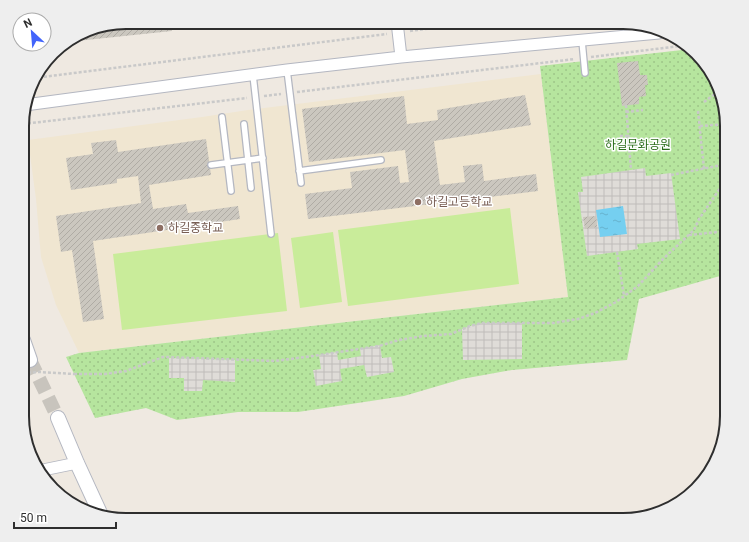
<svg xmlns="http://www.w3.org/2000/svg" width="749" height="542" font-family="Roboto,'Noto Sans KR',sans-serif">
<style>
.education{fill:#f0e6d1}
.green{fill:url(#green-dots)}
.pitch{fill:#c9ec9a}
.plaza{fill:url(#plaza-grid)}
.water{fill:url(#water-ripples)}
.building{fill:url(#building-hatch)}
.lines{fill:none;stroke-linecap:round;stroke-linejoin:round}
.tertiary-tunnel{stroke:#c8c4bd;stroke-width:14;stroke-dasharray:14 7;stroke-linecap:butt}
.service-casing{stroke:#b4b7c1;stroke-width:8}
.minor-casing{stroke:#b4b7c1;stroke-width:13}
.tertiary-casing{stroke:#b4b7c1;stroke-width:16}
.path{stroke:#c9c9c9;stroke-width:2.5;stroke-dasharray:3 2;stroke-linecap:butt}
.service{stroke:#fff;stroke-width:5.5}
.minor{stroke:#fff;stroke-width:11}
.tertiary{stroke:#fff;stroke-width:14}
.path-bridge{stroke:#c9c9c9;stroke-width:2.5;stroke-dasharray:3 2;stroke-linecap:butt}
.education-dot{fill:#8d6e63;stroke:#fff;stroke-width:1.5}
.labels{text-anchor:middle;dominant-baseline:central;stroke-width:3;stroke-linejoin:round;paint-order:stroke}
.park-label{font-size:12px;fill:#2c6e1b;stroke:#fff}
.education-label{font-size:12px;fill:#785e54;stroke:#fff;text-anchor:start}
.rim{fill:none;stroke:#2e2e2e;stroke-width:2}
</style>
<defs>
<pattern id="green-dots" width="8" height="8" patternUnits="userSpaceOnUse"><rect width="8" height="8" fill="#b6e59e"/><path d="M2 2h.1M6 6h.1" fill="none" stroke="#9dc588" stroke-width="1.8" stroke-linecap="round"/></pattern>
<pattern id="plaza-grid" width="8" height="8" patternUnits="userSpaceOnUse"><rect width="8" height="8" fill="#dfdcd8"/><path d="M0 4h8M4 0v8" fill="none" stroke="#c0bdba"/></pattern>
<pattern id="water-ripples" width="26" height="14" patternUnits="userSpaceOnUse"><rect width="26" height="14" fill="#75cff0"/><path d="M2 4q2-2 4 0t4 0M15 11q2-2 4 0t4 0" fill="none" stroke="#66b2ce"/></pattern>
<pattern id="building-hatch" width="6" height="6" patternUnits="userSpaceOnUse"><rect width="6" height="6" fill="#cbc7bf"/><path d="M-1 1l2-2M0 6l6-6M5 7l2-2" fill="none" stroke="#afaba4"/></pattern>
</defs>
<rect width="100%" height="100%" fill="#efe9e1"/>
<path class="education" d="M541 74 568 297 294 328 79 353 56 305 41 257 36 199 28 140 202 117 248 110Z"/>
<path class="green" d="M691 49 716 80 727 119V274L639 299 627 360 512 370 462 379 404 396 298 412H238L177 420 146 408 95 418 66 357 79 353 294 328 568 297 540 66Z"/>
<path class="pitch" d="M510 208 519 284 348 306 338 230Z
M333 232 342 302 300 308 291 238Z
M278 233 287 311 122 330 113 254Z"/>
<path class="plaza" d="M645 168 646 176 671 173 680 239 637 244 638 249 587 256 578 192H583L581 177Z
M482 323H522V359L463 360 462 329 470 326Z
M380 345 382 358 391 357 394 372 367 377 364 365 340 369 342 381 316 386 313 370 321 369 319 355 337 352 338 360 361 356 360 349Z
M169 358 235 360V382L203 380 202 391H184V378H169Z"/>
<path class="water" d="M623 206 627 234 600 237 596 210Z"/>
<path class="building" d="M126 22H171L172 31 67 42 92 28Z
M199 22H243V23L200 28Z
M638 61 640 75H647L648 85H645L646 96 639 97V104L622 106 617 63Z
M525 95 531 125 434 141 440 185 465 182 463 166 482 164 484 181 536 174 538 191 308 219 305 194 352 188 350 172 398 166 400 183 409 182 405 150 309 162 302 109 404 96 407 124 438 120 437 110Z
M206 139 211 175 149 185 153 209 186 204 188 213 238 206 240 219 93 241 104 319 83 322 72 250 61 252 56 216 141 203 138 176 117 179V183L71 190 66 158 93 154 91 143 116 140 118 152Z
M596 216 597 227 585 229 583 217Z"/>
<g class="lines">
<path class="tertiary-tunnel" d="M30 360 58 418"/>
<defs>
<path id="service" d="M582 41 585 73
M287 70 301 183
M253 75 271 234
M222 117 231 191
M244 124 251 188
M211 165 263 158
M299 171 381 160"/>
<path id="minor" d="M397 22 401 57
M25 105 287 70 401 57 659 33
M38 471 77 463"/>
<path id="tertiary" d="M23 340 30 360
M58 418 77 463 100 513"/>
</defs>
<use href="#service" class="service-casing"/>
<use href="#minor" class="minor-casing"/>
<use href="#tertiary" class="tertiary-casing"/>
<path class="path" d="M505 22 526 25 549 22
M410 31 478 22
M591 57 688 45
M34 78 387 34
M297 92 575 59
M264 96 281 94
M704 102 719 91
M626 105 631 170
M698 111 704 169
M626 112 643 110
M23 124 247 98
M700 126 727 124
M620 136H628
M671 175 727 164
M689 235 727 231
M617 252 624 296
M74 374H105L126 371 163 357 275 361 313 356 379 346 399 340 424 336 451 334 470 326 482 323H553L578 319 595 313 616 302 638 286 664 258 694 230 699 219 727 178"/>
<use href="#service" class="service"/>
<use href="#minor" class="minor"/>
<use href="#tertiary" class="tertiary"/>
<path class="path-bridge" d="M23 373 39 372 74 374"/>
</g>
<g class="education-dot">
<circle cx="418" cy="202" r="4"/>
<circle cx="160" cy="228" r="4"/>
</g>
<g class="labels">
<g class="park-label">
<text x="638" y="145">하길문화공원</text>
</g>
<g class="education-label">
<text x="426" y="202">하길고등학교</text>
<text x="168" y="228">하길중학교</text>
</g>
</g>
<path d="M0 0H749V542H0ZM126 29H623A97 97 0 0 1 720 126V416A97 97 0 0 1 623 513H126A97 97 0 0 1 29 416V126A97 97 0 0 1 126 29Z" fill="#eee" fill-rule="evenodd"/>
<path class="rim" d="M126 29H623A97 97 0 0 1 720 126V416A97 97 0 0 1 623 513H126A97 97 0 0 1 29 416V126A97 97 0 0 1 126 29Z"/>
<g transform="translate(32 32) rotate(334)"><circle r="19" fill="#ffffff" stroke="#ababab"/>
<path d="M0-3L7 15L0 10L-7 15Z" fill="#4264fb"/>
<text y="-6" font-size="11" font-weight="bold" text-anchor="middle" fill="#2e2e2e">N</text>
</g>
<path d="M14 522v6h102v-6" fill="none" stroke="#2e2e2e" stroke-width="2"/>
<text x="20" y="522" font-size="12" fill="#2e2e2e" stroke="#ffffff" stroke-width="3" paint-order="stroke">50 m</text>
</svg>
